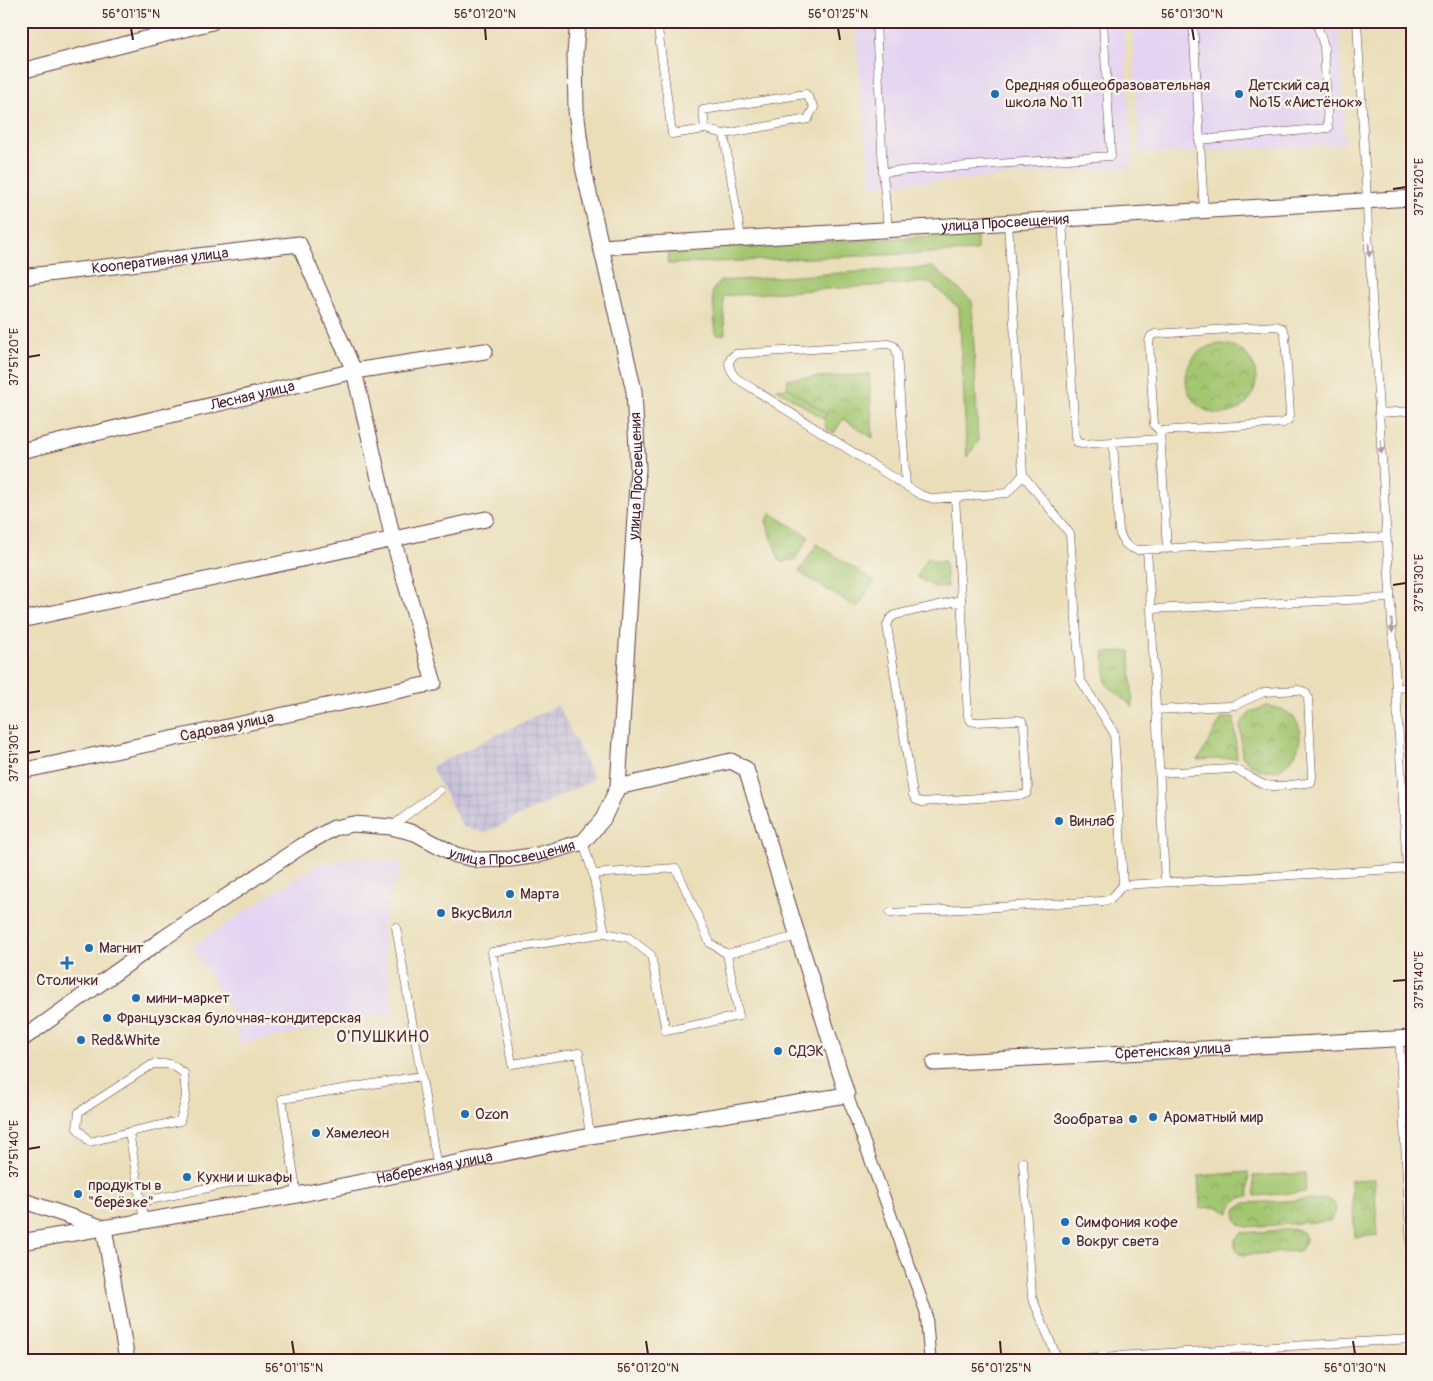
<svg xmlns="http://www.w3.org/2000/svg" width="1433" height="1381" font-family="Pangolin,sans-serif">
<style>
.built{fill:#e4d3f2}
.industrial{fill:url(#industrial-grid)}
.grass{fill:#a3c670;stroke:#76724e}
.park{fill:url(#park-crowns);stroke:#76724e}
.lines{fill:none;stroke-linecap:round;stroke-linejoin:round}
.service-casing{stroke:#623c40;stroke-width:9}
.pedestrian-casing{stroke:#623c40;stroke-width:13}
.minor-casing{stroke:#623c40;stroke-width:17}
.service{stroke:#fff;stroke-width:8}
.pedestrian{stroke:#fff;stroke-width:11}
.minor{stroke:#fff;stroke-width:15}
.oneway{fill:#ae9aa0}
.ticks{fill:none;stroke:#4a1f2b;stroke-width:2}
.poi-dot{fill:#1f6fb2;stroke:#f7f3e8;stroke-width:2}
.labels{text-anchor:middle;dominant-baseline:central;stroke-width:5;stroke-linejoin:round;paint-order:stroke}
.poi-label{font-size:15px;fill:#4a1f2b;stroke:#f7f3e8;text-anchor:start}
.street-label{font-size:15px;fill:#4a1f2b;stroke:#f7f3e8}
.neighbourhood-label{font-size:16px;letter-spacing:1px;fill:#4a1f2b;stroke:#f7f3e8}
.neatline{fill:none;stroke:#4a1f2b;stroke-width:2}
.ticks-label{font-size:12px;text-anchor:middle;fill:#4a1f2b}
</style>
<defs>
<pattern id="industrial-grid" width="8" height="8" patternUnits="userSpaceOnUse" patternTransform="scale(1.25)"><rect width="8" height="8" fill="#c6c0da"/><path d="M0 4h8M4 0v8" fill="none" stroke="#aca5bb"/></pattern>
<pattern id="park-crowns" width="20" height="18" patternUnits="userSpaceOnUse" patternTransform="scale(1.25)"><rect width="20" height="18" fill="#a3c670"/><path d="M2 6a3 3 0 1 1 6 0M12 15a3 3 0 1 1 6 0" fill="none" stroke="#87a05c"/></pattern>
</defs>
<rect width="100%" height="100%" fill="#f7f3e8"/>
<filter id="ink" filterUnits="userSpaceOnUse"><feTurbulence type="fractalNoise" baseFrequency=".02" numOctaves="2"/><feDisplacementMap in="SourceGraphic" scale="10" xChannelSelector="R" yChannelSelector="G"/><feConvolveMatrix kernelMatrix="1 2 1 2 8 2 1 2 1" color-interpolation-filters="sRGB"/></filter>
<filter id="wash" filterUnits="userSpaceOnUse"><feTurbulence type="fractalNoise" baseFrequency=".0096" numOctaves="4" result="noise"/><feDisplacementMap in="SourceGraphic" scale="20" xChannelSelector="R" yChannelSelector="G"/><feGaussianBlur stdDeviation="1.12" result="paint"/><feColorMatrix in="noise" values="0 0 0 0 0 0 0 0 0 0 0 0 0 0 0 0 0 1.4 0 .05"/><feComposite in="paint" operator="in"/></filter>
<g filter="url(#wash)">
<rect width="100%" height="100%" fill="#eadeb9"/>
<path class="built" d="M854 21H1123L1133 167 871 186Z
M1132 21H1339L1345 144 1139 154Z
M362 857 404 864 390 891 382 931 394 1014 239 1044 235 1016 191 947 316 865Z"/>
<path class="industrial" d="M558 705 594 779 485 833 463 827 431 767Z"/>
<path class="grass" d="M977 234V251L668 264 669 249Z
M933 267 972 301 978 442 967 457 959 308 929 282 723 296 725 334 716 335 712 291 720 281Z
M788 388 827 414 824 419 777 389Z
M817 544 874 581 857 608 799 572Z
M1305 1173 1306 1192 1255 1196 1253 1176Z"/>
<path class="park" d="M1186 379a35 35 0 1 1 70 0a35 35 0 1 1-70 0Z
M869 374 873 438 843 419 834 433 826 428 824 419 827 414 788 388 787 379Z
M771 513 809 537 794 561 785 560 784 563 779 560 766 521Z
M928 557 936 561H945L947 587H935L916 577Z
M1130 651 1133 707 1106 684 1104 652Z
M1266 706C1335 711 1285 808 1242 756L1240 724 1251 712Z
M1222 718H1234L1237 758 1198 760Z
M1248 1172 1249 1196C1238 1197 1232 1203 1229 1213L1218 1207 1200 1208 1198 1176Z
M1374 1179 1378 1235 1355 1237 1351 1180Z
M1328 1199C1339 1204 1337 1214 1330 1221L1247 1227C1237 1225 1233 1218 1237 1208L1245 1203Z
M1296 1229 1303 1233 1306 1240 1302 1249 1297 1251 1244 1255 1240 1254 1235 1248V1239L1242 1233Z"/>
</g>
<g filter="url(#ink)">
<g class="lines">
<defs>
<path id="service" d="M657 21 672 134 705 129 724 134 741 238
M876 21 883 172 888 230
M1193 21 1204 211
M1357 21 1367 201 1368 232 1407 868
M705 129 703 110 806 94 814 107 808 119 724 134
M1199 140 1328 128 1324 46 1316 21
M883 172 1111 156 1103 21
M1062 219 1075 437 1077 442 1081 444 1160 439
M1379 413 1412 411
M1160 431 1154 425 1149 341 1151 336 1155 334 1276 326 1282 328 1285 334 1290 415 1288 420 1283 423 1160 431 1167 549
M1113 442 1119 531C1123 542 1126 548 1138 550L1386 537
M1023 475 1070 534 1080 679 1114 733 1123 885
M906 486 736 378C729 370 725 360 736 354L888 344 894 346 897 352 906 486 921 495 934 499 1007 493 1023 475 1008 222
M955 497 968 716 971 721 976 722 1017 720 1022 721 1024 726 1028 788 1027 793 1022 795 922 802 916 800 913 795 887 625 890 619 895 615 961 600
M1147 550 1151 609
M1396 688 1412 687
M1156 710 1227 706 1235 705 1264 692 1299 690 1305 692 1308 697 1312 777 1311 782 1306 783C1293 784 1277 788 1265 785 1253 781 1245 771 1232 769L1159 773
M391 827 439 790
M583 842 593 874 605 933 629 938 651 955 666 1031 739 1016 727 954 798 936
M593 874 676 868 710 943 727 954
M1165 882 1151 609 1390 598
M890 913 1103 901 1111 899 1123 885 1412 868
M396 927 437 1168
M1399 1038 1412 1266
M129 1132 90 1142 77 1128 79 1112 153 1064H170L184 1073 186 1097 180 1121 129 1132 144 1221
M590 1136 579 1053 512 1064 492 952 605 933
M1023 1162 1032 1297 1055 1353 1058 1357 1065 1359 1412 1339
M297 1195 282 1099 421 1076
M140 1202 251 1179"/>
<path id="pedestrian" d="M847 1095 926 1312 930 1360"/>
<g id="minor">
<path d="M21 71 212 22"/>
<path id="s1" d="M600 247 1412 198"/>
<path id="s2" d="M21 277 299 244 354 371 393 539 434 683 21 771"/>
<path id="s3" d="M21 451 354 371 485 351"/>
<path d="M21 620 486 519"/>
<path id="s4" d="M21 1040 164 938 302 846 334 828 353 824 391 827 415 833 456 855 479 860 511 859 538 855 583 842 603 819 618 787 638 469 634 391 583 167 576 110 575 53 578 21"/>
<path id="s5" d="M934 1063 1412 1038"/>
<path d="M21 1200 104 1228 127 1360"/>
<path id="s6" d="M21 1242 297 1195 590 1136 847 1095 746 769 731 761 618 787"/>
</g>
</defs>
<use href="#service" class="service-casing"/>
<use href="#pedestrian" class="pedestrian-casing"/>
<use href="#minor" class="minor-casing"/>
<use href="#service" class="service"/>
<use href="#pedestrian" class="pedestrian"/>
<use href="#minor" class="minor"/>
</g>
<defs><path id="oneway-solid" d="M-6-.8H1V-3.2L6.5 0L1 3.2V.8H-6Z" transform="scale(1.25)"/></defs>
<g class="oneway">
<use href="#oneway-solid" transform="translate(1369 250) rotate(86)"/>
<use href="#oneway-solid" transform="translate(1381 447) rotate(86)"/>
<use href="#oneway-solid" transform="translate(1392 626) rotate(86)"/>
</g>
</g>
<path class="ticks" d="M131 28 133 40M485 28 486 40M838 28 840 40M1192 28 1194 40M1393 189 1406 187M28 357 40 355M1393 585 1406 583M28 753 40 751M1393 981 1406 980M28 1149 40 1147M292 1341 294 1354M646 1341 648 1354M1000 1341 1001 1354M1353 1341 1355 1354"/>
<g class="poi-dot">
<circle cx="995" cy="94" r="5"/>
<circle cx="1239" cy="94" r="5"/>
<circle cx="1059" cy="821" r="5"/>
<circle cx="510" cy="894" r="5"/>
<circle cx="441" cy="913" r="5"/>
<circle cx="89" cy="948" r="5"/>
<path d="M64.5 955.5h5v5h5v5h-5v5h-5v-5h-5v-5h5z"/>
<circle cx="136" cy="998" r="5"/>
<circle cx="107" cy="1018" r="5"/>
<circle cx="81" cy="1040" r="5"/>
<circle cx="778" cy="1051" r="5"/>
<circle cx="465" cy="1114" r="5"/>
<circle cx="1153" cy="1117" r="5"/>
<circle cx="1133" cy="1119" r="5"/>
<circle cx="316" cy="1133" r="5"/>
<circle cx="187" cy="1177" r="5"/>
<circle cx="78" cy="1194" r="5"/>
<circle cx="1065" cy="1222" r="5"/>
<circle cx="1066" cy="1241" r="5"/>
</g>
<g class="labels">
<g class="poi-label">
<text x="1005" y="85">Средняя общеобразовательная<tspan x="1005" dy="17">школа № 11</tspan></text>
<text x="1249" y="85">Детский сад<tspan x="1249" dy="17">№15 «Аистёнок»</tspan></text>
<text x="1069" y="821">Винлаб</text>
<text x="520" y="894">Марта</text>
<text x="451" y="913">ВкусВилл</text>
<text x="99" y="948">Магнит</text>
<text x="67" y="980" text-anchor="middle">Столички</text>
<text x="146" y="998">мини-маркет</text>
<text x="117" y="1018">Французская булочная-кондитерская</text>
<text x="91" y="1040">Red&amp;White</text>
<text x="788" y="1051">СДЭК</text>
<text x="475" y="1114">Ozon</text>
<text x="1163" y="1117">Ароматный мир</text>
<text x="1123" y="1119" text-anchor="end">Зообратва</text>
<text x="326" y="1133">Хамелеон</text>
<text x="197" y="1177">Кухни и шкафы</text>
<text x="88" y="1185">продукты в<tspan x="88" dy="17">"берёзке"</tspan></text>
<text x="1075" y="1222">Симфония кофе</text>
<text x="1076" y="1241">Вокруг света</text>
</g>
<g class="street-label">
<text stroke="none"><textPath href="#s1" startOffset="406">улица Просвещения</textPath></text>
<text stroke="none"><textPath href="#s2" startOffset="140">Кооперативная улица</textPath></text>
<text stroke="none"><textPath href="#s3" startOffset="238">Лесная улица</textPath></text>
<text stroke="none"><textPath href="#s4" startOffset="1014">улица Просвещения</textPath></text>
<text transform="translate(227 727) rotate(-12)">Садовая улица</text>
<text stroke="none"><textPath href="#s4" startOffset="564">улица Просвещения</textPath></text>
<text stroke="none"><textPath href="#s5" startOffset="239">Сретенская улица</textPath></text>
<text stroke="none"><textPath href="#s6" startOffset="420">Набережная улица</textPath></text>
</g>
<g class="neighbourhood-label">
<text x="383" y="1037">О'ПУШКИНО</text>
</g>
</g>
<rect width="1433" height="1381" fill="none" stroke="#f7f3e8" stroke-width="55"/>
<rect x="28" y="28" width="1378" height="1326" class="neatline"/>
<g class="ticks-label">
<text x="131" y="18">56°01'15"N</text>
<text x="485" y="18">56°01'20"N</text>
<text x="838" y="18">56°01'25"N</text>
<text x="1192" y="18">56°01'30"N</text>
<text transform="translate(1419 187) rotate(-90)" y="4">37°51'20"E</text>
<text transform="translate(14 357) rotate(-90)" y="4">37°51'20"E</text>
<text transform="translate(1419 583) rotate(-90)" y="4">37°51'30"E</text>
<text transform="translate(14 753) rotate(-90)" y="4">37°51'30"E</text>
<text transform="translate(1419 980) rotate(-90)" y="4">37°51'40"E</text>
<text transform="translate(14 1149) rotate(-90)" y="4">37°51'40"E</text>
<text x="294" y="1372">56°01'15"N</text>
<text x="648" y="1372">56°01'20"N</text>
<text x="1001" y="1372">56°01'25"N</text>
<text x="1355" y="1372">56°01'30"N</text>
</g>
</svg>
